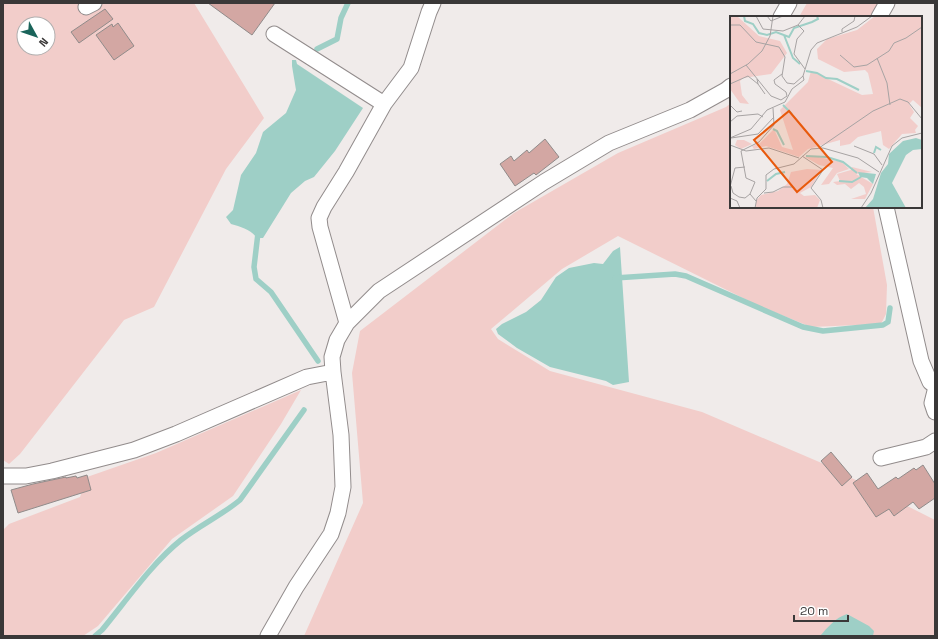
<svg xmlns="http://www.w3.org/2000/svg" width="938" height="639" font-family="'Space Grotesk',sans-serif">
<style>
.green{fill:#f2cdca;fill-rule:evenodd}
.water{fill:#9ecfc6}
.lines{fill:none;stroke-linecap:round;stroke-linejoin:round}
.stream{stroke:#9ecfc6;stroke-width:5.5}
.building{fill:#d3a7a3;stroke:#908b8a}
.minor-casing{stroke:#928c8c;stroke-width:17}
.minor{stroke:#fff;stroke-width:15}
.inset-river{fill:none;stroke:#9ecfc6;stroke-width:2}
.inset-road{fill:none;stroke:#a7a3a3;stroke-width:1}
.view{fill:#e8590c;fill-opacity:0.15;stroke:#e8590c;stroke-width:2}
.inset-edge{fill:none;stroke:#3a3838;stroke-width:2}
</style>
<rect width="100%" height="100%" fill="#f0ebea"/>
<path class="green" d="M3 3H194L264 118 226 169 154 307 124 320 20 454 9 464 3 460ZM24 24H48V48H24Z
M807 3H878L871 17H799Z
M731 103V207H873L887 285 886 314 881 324 811 327 755 304 618 236 562 269 491 329 498 339 550 371 702 412 824 464 935 520V636H304L363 503 352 373 360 331 514 213 618 153 726 107Z
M301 390 281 424 233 496 172 539 98 626 83 636H3V530L9 524 80 497 87 477 156 453Z"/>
<path class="water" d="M292 60H296L297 64 363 108 335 151 314 177 305 181 291 193 263 238H257C250 229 241 227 231 224L226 217 233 210 241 175 256 153 263 132 286 113 296 90 292 66Z
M620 247 629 382 613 385 606 381 550 367 517 348 498 334 496 329 502 324 526 312 541 300 556 277 569 268 594 263 603 264 613 251Z
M847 614 869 626 874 631 873 636H820C828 627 835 618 847 614Z"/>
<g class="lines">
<path class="stream" d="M317 49 337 39 341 18 348 3
M258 233 254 267 256 279 271 292 318 361
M615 278 675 274 686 276 803 327 823 331 883 325 888 322 890 308
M95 636 102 630C126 601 152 563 181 540 200 525 222 515 240 500L304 410"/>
</g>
<path class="building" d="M208 3H275L252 35Z
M105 9 113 19 79 43 71 32Z
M118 23 134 46 114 60 96 35 112 24 113 27Z
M545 139 559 157 536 175 534 173 515 186 500 164 511 156 514 161 527 150 529 153Z
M831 452 852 477 842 486 821 461Z
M923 465 935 484V498L919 509 913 502 894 516 889 509 876 517 853 483 867 473 878 489 896 477 898 479 914 468 916 470Z
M87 475 91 490 18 513 11 490 33 484 66 477V478L76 476 77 478Z"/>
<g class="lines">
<defs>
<path id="minor" d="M86 7 94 3
M781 17 789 3
M879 17 887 3
M274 34 384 104
M886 207 921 361 930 382 935 386
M347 323 320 227 319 218 324 207 346 172 384 104 411 68 429 12 433 3
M935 391 932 403 935 412
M881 458 926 447 935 441
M3 476H26L52 471 134 450 176 434 307 377 333 372
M268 636 296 587 331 534 338 513 343 487 341 435 333 372 332 357 337 340 347 323 379 291 544 182 609 143 690 110 726 90 731 86"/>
</defs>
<use href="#minor" class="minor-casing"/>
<use href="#minor" class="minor"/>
</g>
<g transform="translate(730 16)">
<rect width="192" height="192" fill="#f0ebea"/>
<path d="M0 0 8 1 29 20 50 25 57 37 41 58 13 62 10 65 12 79 19 88 10 87 0 73ZM145 0H192V92L183 84 179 88 184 96 180 102 188 110 185 114 186 117 172 118 159 133 153 129 151 115 128 121 120 128 110 130V124L78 133 69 141 36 130 24 133 22 130 30 127 44 113 52 131 63 134 50 94 78 66 81 55 132 79 143 78 138 57 135 54 114 56 88 43 87 33 97 23 127 14ZM7 124H14L22 128 11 133 5 129ZM84 140 112 146 119 153 107 157 99 168 91 169 103 152 89 149 75 141ZM122 151 142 156 126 158 143 168 135 183H121L136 178 134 171 129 167 121 173 115 168 107 169 103 166 110 165 107 158 121 154ZM77 153 92 154 81 171 70 177 74 180 85 179 90 184 87 192H26V185L31 179 48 175 57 168 61 156Z" fill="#f2cdca"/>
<path d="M186 122 192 124V133L183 134 176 139 162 167 176 192H135L143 183 151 157 158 148 159 138 173 125ZM128 156 146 158 143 168 137 162 130 161Z" fill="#9ecfc6"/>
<path class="inset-river" d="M14 0 15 5 23 8 29 17 37 19 46 16 59 21 64 12 82 6 88 3 87 0M54 19 63 42 70 48M76 55 87 57 96 62 107 63 129 74M53 89 62 98M43 113 47 115 54 129M144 137 146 131 151 134M76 140 97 141 113 146 127 157M37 165 46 158 55 156M109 165 122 166 131 161"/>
<path class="inset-road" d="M26 0 33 13 53 15 68 9 75 0M37 0 41 5 53 0M0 9H10L26 26 49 31 55 41 52 60 57 67 64 68 73 60 81 34 87 27 127 11 142 0M68 9 74 15 67 23 64 38 75 53M112 16V13L124 5 125 0M110 39 124 51 137 49 159 35 164 27 176 22 192 11M147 42 157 67 160 89M16 49 41 80 51 84 57 80 56 76 45 68 44 64 52 58M0 58 18 48 32 35 40 20 43 0M0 68 18 60 28 68 27 63M28 68 35 78M0 89 7 96 12 95M0 106 7 100 28 98 33 101M0 122 21 113 37 94 55 86 62 73 74 64 73 60M1 122 28 118 44 101M0 129 16 135 39 132 69 142M124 130 144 138 152 149M89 132 143 95 170 83 178 86 192 103M11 135 29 126 44 109 43 92M11 135 16 162 25 166 20 178 26 185M72 140 93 154 81 172 91 184 93 192M1 170 3 177 9 181 15 182 20 178M0 171 5 152 15 151M34 177 43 176 53 171H63M0 182 7 185 10 192M25 192 27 182 36 173V159L44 153 64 148 81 133 93 132 128 142 149 156M131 192 141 177 162 130 172 122 192 117"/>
<path class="view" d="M59 95 102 146 67 176 24 124Z"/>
<rect width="192" height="192" class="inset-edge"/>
</g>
<rect width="938" height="639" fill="none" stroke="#3a3838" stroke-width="8"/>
<g transform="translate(36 36) rotate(130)"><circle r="19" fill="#ffffff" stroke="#b0afaf"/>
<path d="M0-3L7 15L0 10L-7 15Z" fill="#1a645a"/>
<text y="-6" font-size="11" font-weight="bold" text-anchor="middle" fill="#3a3838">N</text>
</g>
<path d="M794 615v6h54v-6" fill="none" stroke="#3a3838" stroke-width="2"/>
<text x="800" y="615" font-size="12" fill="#3a3838" stroke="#ffffff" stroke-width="3" paint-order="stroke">20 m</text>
</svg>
